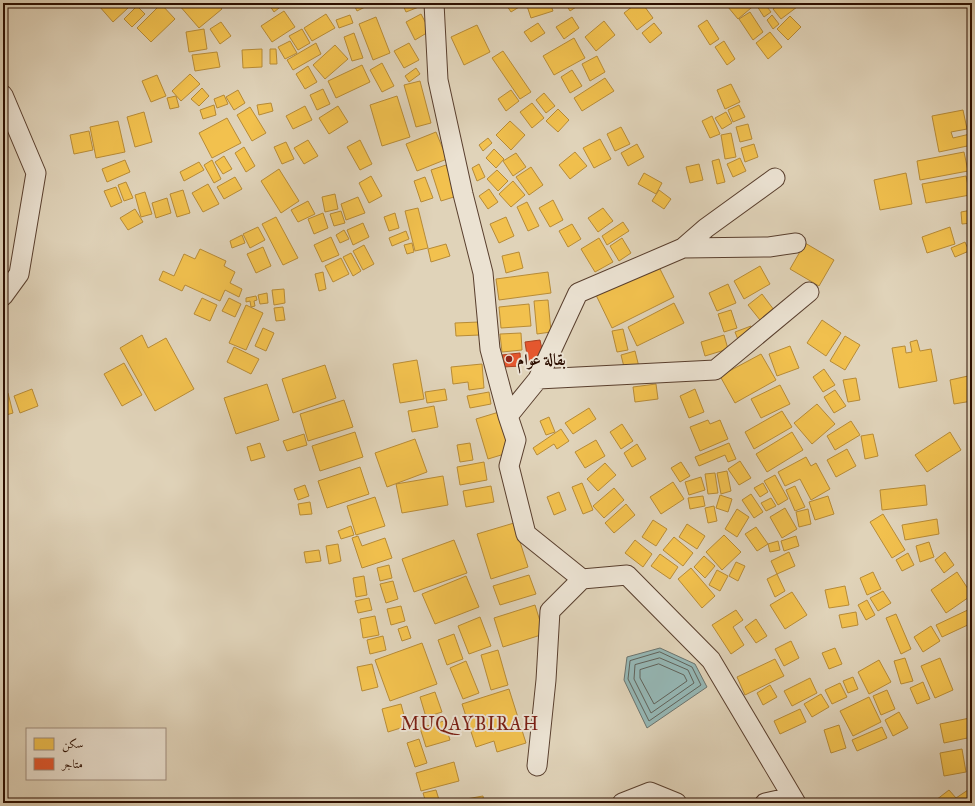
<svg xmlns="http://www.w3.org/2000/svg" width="975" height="806" font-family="'IM FELL Great Primer',Amiri,serif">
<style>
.water{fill:#95b7b5;stroke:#6b736d}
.homes{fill:#f2c14e;stroke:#b78b37}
.shops{fill:#e4572e;stroke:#ad4120}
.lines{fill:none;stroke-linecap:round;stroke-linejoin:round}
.shore{stroke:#60625a;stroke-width:1}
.street-casing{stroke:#593f2e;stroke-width:21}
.street{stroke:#ebe2d2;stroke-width:19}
.poi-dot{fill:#8f2418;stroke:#ebe2d2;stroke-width:1.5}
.labels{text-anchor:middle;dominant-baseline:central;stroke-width:4;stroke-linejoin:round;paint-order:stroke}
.poi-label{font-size:16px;font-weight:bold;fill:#2c0e00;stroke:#ebe2d2;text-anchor:start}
.quarter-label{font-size:18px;letter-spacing:1px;fill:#7a1f14;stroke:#ebe2d2}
</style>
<rect width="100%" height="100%" fill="#e0d3b9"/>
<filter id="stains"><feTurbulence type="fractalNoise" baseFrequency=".005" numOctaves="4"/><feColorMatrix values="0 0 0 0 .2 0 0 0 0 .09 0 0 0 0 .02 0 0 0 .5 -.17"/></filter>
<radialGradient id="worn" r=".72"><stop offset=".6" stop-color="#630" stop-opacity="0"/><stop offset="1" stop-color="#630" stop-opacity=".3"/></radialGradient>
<path class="water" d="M660 648 695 664 707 687 647 728 624 680 627 657Z"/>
<path class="homes" d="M103 3H124L128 8 113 22 99 6Z
M181 3H217L222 9 199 28 179 5Z
M268 3H284V4L274 12Z
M353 3H371V4L357 11Z
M402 3H429L406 12Z
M505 3H524V4L511 12Z
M535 3H550L553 11 531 18 527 6Z
M565 3H582L570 11Z
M637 3H642L653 18 637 30 624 13Z
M733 3H757L738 19 728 7Z
M762 3H764L771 12 764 17 757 6Z
M781 3H795L797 7 781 19 773 9Z
M161 4 175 19 151 42 137 28Z
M137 6 145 14 132 27 124 19Z
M284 11 295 27 272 42 261 26Z
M750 12 763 32 753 40 739 19Z
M326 14 335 28 312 41 304 28Z
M421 14 430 31 415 40 406 22Z
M350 15 353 23 339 28 336 20Z
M772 15 779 24 773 29 767 20Z
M790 16 801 27 788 40 777 29Z
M376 17 390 53 373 60 359 24Z
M572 17 579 28 564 39 556 27Z
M707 20 719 39 710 45 698 26Z
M604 21 615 35 596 51 585 37Z
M221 22 231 36 220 44 210 29Z
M538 23 545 33 531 42 524 32Z
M654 23 662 33 650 43 642 33Z
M477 25 490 52 464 65 451 37Z
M204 29 207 49 189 52 186 32Z
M302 29 310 43 298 50 289 36Z
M770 32 782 47 768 59 756 43Z
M354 33 363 58 352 61 344 37Z
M574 38 585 58 554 75 543 56Z
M290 41 297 53 285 59 278 47Z
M724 41 735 59 727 65 715 47Z
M316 43 321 54 293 70 287 60Z
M409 43 419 60 404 68 394 51Z
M335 45 348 59 325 79 313 65Z
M262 49V67L243 68 242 50Z
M270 49H276L277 64H270Z
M503 51 531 92 520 99 492 58Z
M217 52 220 67 195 71 192 55Z
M597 56 605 72 590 81 582 64Z
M382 63 394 86 382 92 370 70Z
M362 65 370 82 336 98 328 81Z
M308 66 317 82 305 89 296 74Z
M416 68 420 74 409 82 405 76Z
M572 70 582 86 570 93 561 77Z
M190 74 200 84 181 101 172 91Z
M157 75 166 96 151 102 142 81Z
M605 78 614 91 582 111 574 98Z
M420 81 431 123 416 127 404 85Z
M731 84 740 102 725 109 717 90Z
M202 88 209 96 199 106 191 99Z
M323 89 330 104 317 110 310 95Z
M238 90 245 103 234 110 226 97Z
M511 90 519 101 506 111 498 99Z
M544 93 555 106 546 113 536 100Z
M224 95 228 104 217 108 214 99Z
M176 96 179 107 170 109 167 98Z
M397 96 410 137 382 146 370 105Z
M271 103 273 111 259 115 257 105Z
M532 103 544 118 532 128 520 112Z
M214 105 216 115 203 119 200 110Z
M739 105 745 117 733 122 728 110Z
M305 106 312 120 293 129 286 116Z
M338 106 348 122 329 134 319 118Z
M250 107 266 133 252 141 237 115Z
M558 109 569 120 558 132 546 121Z
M963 110 967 129 951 132 953 138 970 134 972 145 939 152 932 116Z
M144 112 152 142 135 147 127 117Z
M726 112 732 123 722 129 715 118Z
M712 116 720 134 710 138 702 121Z
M227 118 241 143 212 158 199 133Z
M118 121 125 152 96 158 90 127Z
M510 121 525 135 511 150 496 135Z
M748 124 752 139 740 142 736 127Z
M621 127 630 144 615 151 607 134Z
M89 131 93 150 74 154 70 135Z
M436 132 447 159 417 171 406 144Z
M731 133 736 157 725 159 721 135Z
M488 138 492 143 483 151 479 145Z
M600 139 611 159 594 168 583 148Z
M308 140 318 156 304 164 294 148Z
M360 140 372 164 360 170 347 147Z
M286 142 294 159 282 164 274 147Z
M637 144 644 157 628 166 621 153Z
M754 144 758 157 745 162 741 148Z
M244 147 255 166 246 172 235 153Z
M494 149 504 159 496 168 486 158Z
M575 152 587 166 570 179 559 165Z
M964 152 968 171 920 180 917 161Z
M516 153 526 167 513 176 503 161Z
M224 156 232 169 223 174 215 162Z
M740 158 746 171 733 177 727 164Z
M719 159 725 182 717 184 712 161Z
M125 160 130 172 107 182 102 169Z
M212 160 221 179 214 183 204 165Z
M199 162 204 170 184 181 180 172Z
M479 164 485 177 477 181 472 168Z
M699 164 703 180 690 183 686 167Z
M446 165 457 196 441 201 431 170Z
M531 167 543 185 529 195 516 177Z
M279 169 299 201 281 213 261 181Z
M497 170 508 181 498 191 487 179Z
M644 173 662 183 656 194 638 184Z
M906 173 912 204 880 210 874 180Z
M371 176 382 196 369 203 359 183Z
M966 176 970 195 926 203 922 184Z
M235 177 242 189 224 199 217 187Z
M425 177 433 198 421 202 414 181Z
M513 181 525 195 511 207 499 194Z
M126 182 133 198 124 201 118 185Z
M208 184 219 204 203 212 192 193Z
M116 187 122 202 111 207 104 191Z
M489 189 498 202 488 209 479 196Z
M183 190 190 213 177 217 170 194Z
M659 190 671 199 664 209 652 201Z
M145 192 152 214 141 217 135 195Z
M335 194 338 209 325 212 322 197Z
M358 197 365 213 346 220 341 204Z
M167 198 171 213 156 218 152 203Z
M553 200 563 220 550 227 539 208Z
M308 201 315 214 298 222 291 210Z
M527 202 539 226 528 231 517 207Z
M418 208 428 248 415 251 405 211Z
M603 208 613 221 598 232 588 218Z
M135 209 143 222 128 230 120 218Z
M972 210V223L962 224 961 212Z
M341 211 345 223 334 226 330 214Z
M323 213 328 228 314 234 308 219Z
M395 213 399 228 389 231 384 217Z
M276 217 298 258 283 265 262 224Z
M506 217 514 236 499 243 490 224Z
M623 222 629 231 607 245 602 236Z
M363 223 369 237 353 245 347 230Z
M572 224 581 239 568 247 559 231Z
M258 227 265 240 250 248 243 234Z
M950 227 955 244 927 253 922 237Z
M344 230 349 239 340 243 336 235Z
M406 231 409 239 392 246 389 238Z
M242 235 245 243 232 248 230 241Z
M331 237 339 255 322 262 314 245Z
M599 238 613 262 595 272 581 249Z
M622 238 631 253 619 261 610 246Z
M965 242 969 251 955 257 951 248Z
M412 243 414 252 407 254 404 245Z
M805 243 834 260 819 286 790 269Z
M446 244 450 256 431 262 428 249Z
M364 245 374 264 363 270 353 251Z
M263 247 271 266 256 273 247 254Z
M200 249 226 261 224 266 235 272 230 283 242 289 239 297 225 290 220 301 185 285 182 291 159 280 163 271 174 276 184 254 195 259Z
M519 252 523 268 506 273 502 256Z
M351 253 361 271 353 276 343 257Z
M341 258 349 274 333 282 325 266Z
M658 265 674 297 612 328 596 295Z
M760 266 770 284 744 299 734 281Z
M323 272 326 289 319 291 315 274Z
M548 272 551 293 499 300 496 279Z
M728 284 736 303 717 311 709 293Z
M284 289 285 303 274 305 272 290Z
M267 293 268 303 260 304 258 295Z
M762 294 774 310 760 320 748 305Z
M256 296 257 300 254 301 255 306 251 307 250 301 246 302V298Z
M202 298 217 305 210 321 194 314Z
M229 298 241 304 235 317 222 311Z
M548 300 551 332 537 334 534 301Z
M674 303 684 323 637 346 628 327Z
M529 304 531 326 501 328 499 307Z
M246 305 263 313 246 350 229 343Z
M283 307 285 320 276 321 274 308Z
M731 310 737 328 724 332 718 314Z
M822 320 841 333 826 356 807 343Z
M479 322 480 335 456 336 455 323Z
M751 326 755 335 739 342 735 332Z
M263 328 274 333 266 351 255 346Z
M623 329 628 350 617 352 612 331Z
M521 333 522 350 502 352 500 334Z
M142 335 148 348 166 338 194 389 155 411 120 348Z
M724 335 728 349 705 356 701 342Z
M845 336 860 345 845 370 830 361Z
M917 340 920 351 931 349 937 381 899 388 892 348 905 346 906 353 912 352 910 342Z
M790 346 799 368 777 376 769 354Z
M234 347 259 359 251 374 227 362Z
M635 351 639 367 625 371 621 355Z
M761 354 776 380 735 403 720 376Z
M417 360 424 399 400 403 393 364Z
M124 363 142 395 122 406 104 374Z
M482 364 484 388 469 390 468 382 453 384 451 367Z
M325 365 336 398 293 413 282 379Z
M824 369 835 385 823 392 813 377Z
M968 376 972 401 954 404 950 380Z
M856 378 860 400 848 402 843 380Z
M267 384 279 420 236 434 224 398Z
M656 384 658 399 635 402 633 387Z
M780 385 790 404 761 418 751 399Z
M32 389 38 406 20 413 14 396Z
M445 389 447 400 427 403 425 392Z
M695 389 704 412 689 418 680 396Z
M835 390 846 406 834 413 824 397Z
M489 392 491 404 470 408 467 396Z
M8 393 13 413 3 416V394Z
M344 400 353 427 308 441 300 414Z
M817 404 835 424 812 444 794 423Z
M434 406 438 427 412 432 408 411Z
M589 408 596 419 573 434 565 423Z
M782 411 792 427 754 449 745 432Z
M499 412 511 452 488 459 476 419Z
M549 417 555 432 546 435 540 421Z
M708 420 710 424 720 420 728 439 700 451 690 427Z
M851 421 860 435 835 450 827 436Z
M622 424 633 441 621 449 610 432Z
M561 429 569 441 557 449 554 444 537 455 533 448Z
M355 432 363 457 320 471 312 446Z
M792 432 803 450 767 472 756 454Z
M950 432 961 450 927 472 915 455Z
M304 434 307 445 287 451 283 441Z
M873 434 878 456 865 459 861 436Z
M415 439 427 472 387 487 375 453Z
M596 440 605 456 585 468 575 452Z
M260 443 265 457 251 461 247 447Z
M470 443 473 460 460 462 457 445Z
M729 443 736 459 728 462 725 455 699 466 695 457Z
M637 444 646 459 632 467 624 453Z
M847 449 856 466 836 477 827 460Z
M806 457 811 466 816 463 830 489 811 500 800 479 785 486 778 472Z
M740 461 751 478 739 485 728 469Z
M484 462 487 480 460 485 457 467Z
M681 462 690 476 680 482 671 468Z
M605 463 616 475 598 491 587 479Z
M360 467 369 494 327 508 318 481Z
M727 471 731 491 721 494 717 473Z
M715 473 718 493 708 494 705 474Z
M775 475 788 499 778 505 764 481Z
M443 476 448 505 402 513 396 484Z
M701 477 705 490 689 495 685 482Z
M673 482 684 499 661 514 650 497Z
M582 483 593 510 583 514 572 487Z
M763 483 768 492 760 497 754 488Z
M305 485 309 496 298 500 294 489Z
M925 485 927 505 882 510 880 490Z
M491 486 494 502 466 507 463 491Z
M795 486 805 507 795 511 786 490Z
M614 488 624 500 604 518 593 506Z
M559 492 566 510 554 515 547 497Z
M751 494 763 512 754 518 742 500Z
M720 495 732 499 728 512 716 508Z
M703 496 705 506 690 509 688 498Z
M828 496 834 514 815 520 809 502Z
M375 497 385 526 356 535 347 506Z
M771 498 776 506 766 511 761 503Z
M310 502 312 514 300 515 298 504Z
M626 504 635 515 614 533 605 523Z
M714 506 717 521 708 523 705 508Z
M785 508 797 529 782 538 770 517Z
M737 509 749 517 737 537 725 529Z
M808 509 811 524 799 527 796 512Z
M883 514 905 550 892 558 870 522Z
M937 519 939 534 905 540 902 525Z
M653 520 667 529 656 546 642 537Z
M514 523 528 567 491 579 477 534Z
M687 524 705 536 697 549 679 537Z
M351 526 354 535 341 539 338 531Z
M756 527 768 544 757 551 745 534Z
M724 535 741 552 722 570 706 552Z
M358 536 362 546 385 538 392 558 362 568 352 538Z
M796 536 799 546 784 551 781 541Z
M674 537 693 553 683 566 663 550Z
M454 540 467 573 414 592 402 559Z
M635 540 652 554 643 567 625 553Z
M778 541 780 550 770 552 768 544Z
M929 542 934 557 920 562 916 546Z
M338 544 341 561 329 564 326 546Z
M319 550 321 561 306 563 304 552Z
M789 552 795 566 777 574 771 561Z
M945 552 954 565 944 573 935 560Z
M908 553 914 565 902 571 896 560Z
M660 554 678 567 670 579 651 566Z
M704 556 715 566 705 578 694 567Z
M736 562 745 566 738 581 729 576Z
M389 565 392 578 380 581 377 568Z
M691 568 715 596 702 608 678 579Z
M717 570 728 576 720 591 709 585Z
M873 572 881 589 867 595 860 578Z
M957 572 972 595 946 613 931 590Z
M777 574 785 591 775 597 767 579Z
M529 575 536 594 500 605 493 586Z
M364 576 367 595 356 597 353 578Z
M466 576 479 607 435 624 422 594Z
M393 581 398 599 386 603 380 584Z
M845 586 849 605 829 608 825 590Z
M883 591 891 603 878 611 870 598Z
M792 592 807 615 785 629 770 605Z
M369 598 372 610 358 613 355 601Z
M867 600 875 615 866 620 858 605Z
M535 605 544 634 503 647 494 618Z
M401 606 405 621 391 625 387 609Z
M972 608V623L942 637 936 625Z
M736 610 743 620 733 627 744 645 731 654 712 625Z
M856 612 858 625 842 628 839 615Z
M896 614 911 649 901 654 886 618Z
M375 616 379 635 363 638 360 619Z
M480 617 491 646 469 654 458 626Z
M756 619 767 636 756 643 745 627Z
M407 626 411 638 402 641 398 629Z
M931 626 940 641 923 652 914 637Z
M454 634 463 659 447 665 438 640Z
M383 636 386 650 370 654 367 640Z
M791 641 799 658 784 666 775 649Z
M422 643 437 684 390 701 375 660Z
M835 648 842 664 829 669 822 653Z
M498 650 508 685 491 690 481 655Z
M905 658 913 681 901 684 894 661Z
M940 658 953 690 935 698 921 666Z
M775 659 784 676 745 695 737 677Z
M879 660 891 682 869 694 858 672Z
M466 661 479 693 463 699 450 668Z
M372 664 378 687 362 691 357 667Z
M853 677 858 689 848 693 843 681Z
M810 678 817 693 792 706 784 691Z
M923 682 930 699 917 704 910 688Z
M840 683 847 697 832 704 825 690Z
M770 685 777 697 763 705 757 693Z
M509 689 526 743 497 752 494 741 476 747 462 704Z
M887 690 895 709 881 715 873 696Z
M435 692 442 712 426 717 420 697Z
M821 694 829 707 812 717 804 704Z
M869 697 881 722 853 736 840 711Z
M401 704 407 726 388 732 382 709Z
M800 709 806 722 780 734 774 721Z
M899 712 908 728 893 736 885 720Z
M970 718 972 737 944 743 940 724Z
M444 721 450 740 426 747 420 728Z
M839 725 846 748 831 753 824 730Z
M882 727 887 738 857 751 852 740Z
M419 739 427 763 415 767 407 743Z
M962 749 966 772 944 776 940 753Z
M454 762 459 781 421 791 416 773Z
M971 788 972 803H938L936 800 949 790 956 798Z
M436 790 440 803H426L423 793Z
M483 796 484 803H444Z"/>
<path class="shops" d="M540 340 544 359 528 362 525 342Z
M520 353 521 366 503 367 502 355Z"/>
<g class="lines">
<path class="shore" d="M660 652 692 667 701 685 649 721 628 679 630 661Z
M660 658 688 670 694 683 651 713 634 679 635 665Z
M659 664 684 675 687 681 654 704 640 678V670Z"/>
<defs>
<path id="street" d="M434 3 438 80 463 194 483 273 490 349 508 416 516 440 509 466 526 534 582 579 550 611 546 680 537 766
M3 95 36 173 19 274 3 296
M683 248 706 228 775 178
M538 379 715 370 809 292
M508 416 538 379 578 293 683 248 769 247 796 243
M582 579 627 575 711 660 796 803
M622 803 650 792 677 803
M765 803 792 797"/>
</defs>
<use href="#street" class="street-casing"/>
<use href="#street" class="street"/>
</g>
<circle class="poi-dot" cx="509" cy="359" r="4"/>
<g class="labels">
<g class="poi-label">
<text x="517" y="359">بقالة عوام</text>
</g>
<g class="quarter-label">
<text x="470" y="724">MUQAYBIRAH</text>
</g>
</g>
<rect width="975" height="806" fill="none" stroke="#e0d3b9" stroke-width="16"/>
<rect x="4" y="4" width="967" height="798" fill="none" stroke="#2c0e00" stroke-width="2"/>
<rect x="8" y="8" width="959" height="790" fill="none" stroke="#2c0e00"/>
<rect x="26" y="728" width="140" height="52" fill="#ebe2d2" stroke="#9f8d7e"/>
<rect x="34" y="738" width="20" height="12" fill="#f2c14e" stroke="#9f8d7e"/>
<text x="62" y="748" font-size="12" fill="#2c0e00">سكن</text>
<rect x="34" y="758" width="20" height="12" fill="#e4572e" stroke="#9f8d7e"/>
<text x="62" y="768" font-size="12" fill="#2c0e00">متاجر</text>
<rect width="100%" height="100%" filter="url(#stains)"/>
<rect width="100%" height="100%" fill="url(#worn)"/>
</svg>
